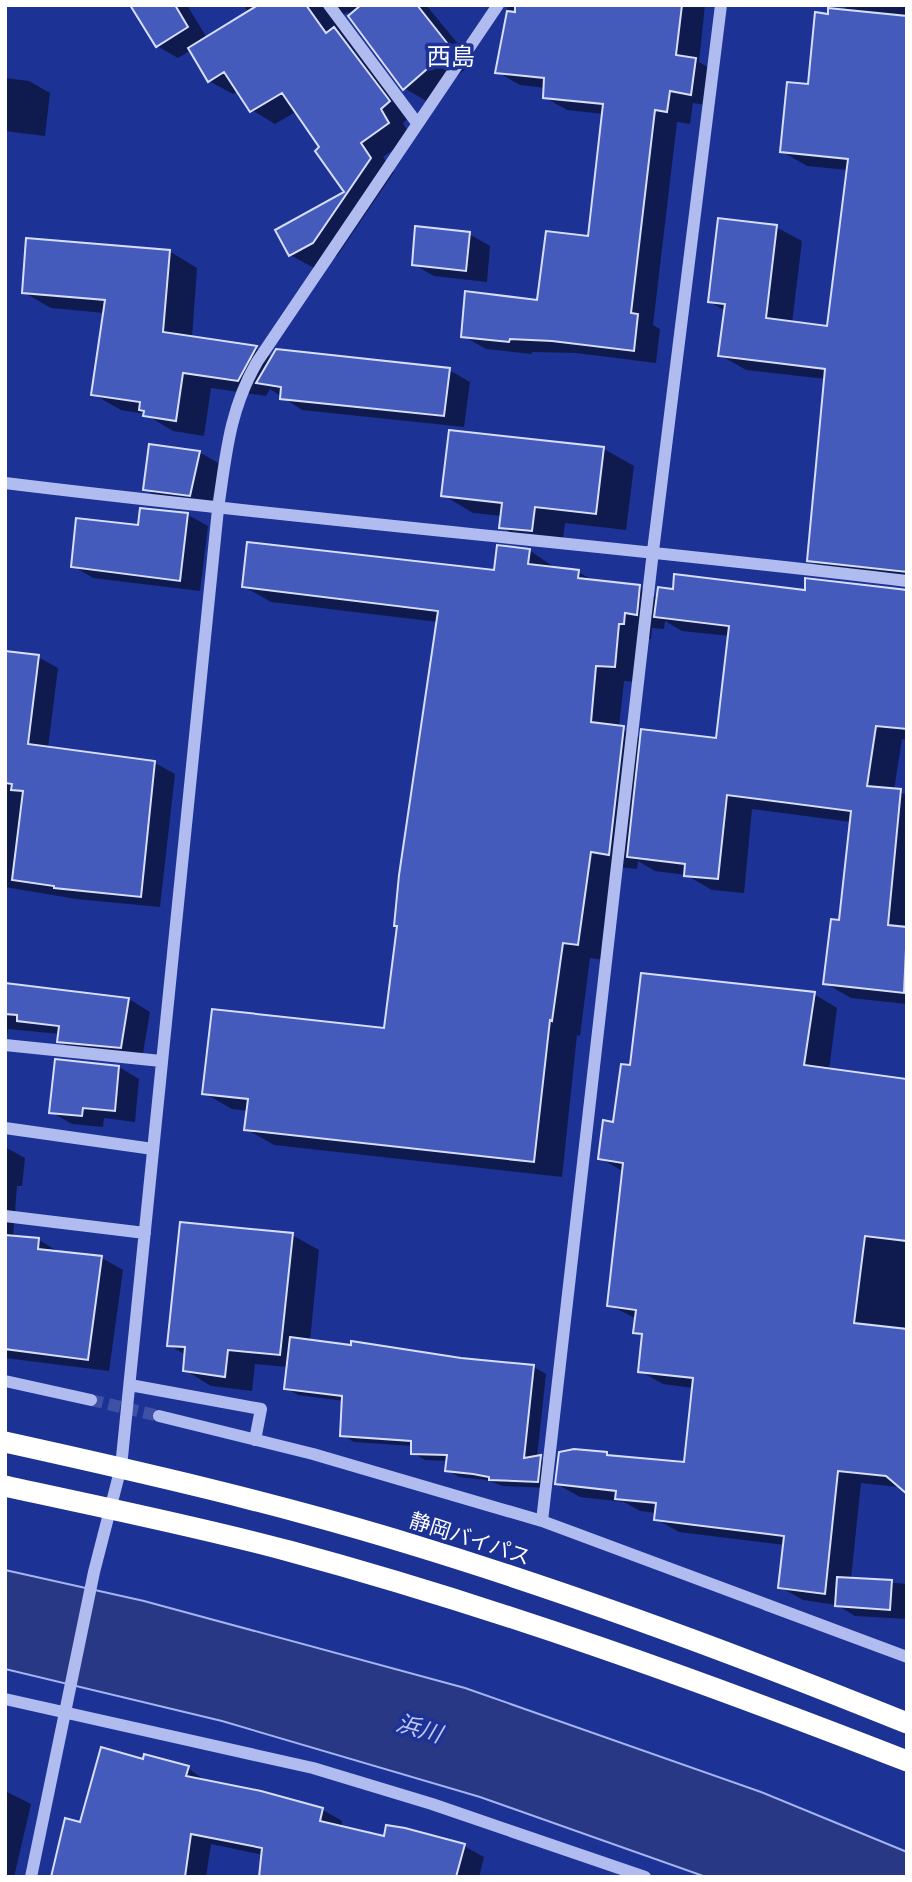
<svg xmlns="http://www.w3.org/2000/svg" width="912" height="1882" font-family="Roboto,'Noto Sans JP',sans-serif">
<style>
.water{fill:#283884;stroke:#a4b3f1;stroke-width:2}
.shadow{fill:#0007;fill-rule:evenodd}
.building{fill:#455bbc;stroke:#d7defb;stroke-width:2}
.lines{fill:none;stroke-linecap:round;stroke-linejoin:round}
.minor-tunnel{stroke:#3f51a5;stroke-width:12;stroke-dasharray:12 6;stroke-linecap:butt}
.minor{stroke:#b0bcef;stroke-width:12}
.highway{stroke:#fff;stroke-width:21}
.labels{text-anchor:middle;dominant-baseline:central;stroke-width:7;stroke-linejoin:round;paint-order:stroke}
.street-label{font-size:21px;fill:#fff;stroke:#1d3295}
.water-label{font-size:23px;font-style:italic;fill:#bdc8f6;stroke:#1d3295}
.quarter-label{font-size:24px;fill:#fff;stroke:#1d3295}
</style>
<rect width="100%" height="100%" fill="#1d3295"/>
<path class="water" d="M5 1570 144 1601 465 1688 761 1792 907 1852V1877H706L480 1797 222 1721 5 1669Z"/>
<path class="shadow" d="M145 5H187L207 38 248 13 244 5H426L473 62 428 102 404 88 348 12 344 14 345 25 412 115 403 123 411 137 383 157 394 172 337 256 314 268 290 255 346 193 322 148 297 111 275 124 252 110 239 91 233 94 209 81 191 50 178 58 157 46Z
M508 5H705L699 62 718 73 713 106 693 103 690 124 677 122 653 325 660 329 656 363 576 353 532 352V354L486 349 463 336 539 301 590 238 604 114 567 110 544 97 545 88 520 85 497 72Z
M846 5H907V583L834 575 809 560 826 379 746 370 720 355 726 311 710 302 776 227 802 241 792 323 828 328 848 170 807 166 781 151 809 85 829 16 845 11Z
M5 78 29 81 50 93 45 136 5 131Z
M469 234 490 246 487 282 434 276 413 264Z
M169 251 197 268 192 338 256 348 273 358 449 370 470 382 464 427 302 410 270 389 266 396 211 388 204 436 173 431 145 414 121 410 93 394 105 313 51 308 23 292Z
M604 449 634 466 626 530 565 523 562 548 531 544 501 527 502 516 473 513 443 495Z
M199 452 220 464 211 506 165 501 145 489Z
M188 515 208 526 200 591 93 578 73 566 140 527Z
M529 550 557 569 578 572 596 582 640 587 658 598 907 591V740L902 739 894 790 907 795V1004L851 998 825 983 840 921 851 822 752 809 744 893 712 890 686 875 655 871 638 861 637 869 618 867 605 960 590 958 580 1036 577 1035 562 1177 274 1145 246 1129 248 1111 232 1109 204 1093 385 1030 438 622 271 602 243 586 495 572ZM665 621 682 631 730 636 717 740 642 739 619 727 624 681 642 682 647 638 651 639 652 628 664 629Z
M5 653 38 657 58 668 48 748 155 763 175 774 160 907 76 899 5 887Z
M5 984 129 999 150 1012 142 1059 80 1053 59 1041 60 1034 8 1029 5 1052Z
M814 994 837 1008 829 1070 907 1081V1488L861 1483 851 1579 907 1584V1619L855 1616 837 1605 803 1600 780 1587 785 1545 679 1532 656 1519V1513L640 1511 624 1502 580 1497 557 1484 606 1454 613 1458 685 1464 693 1388 663 1384 640 1371 644 1337 635 1332 637 1319 609 1305 624 1172 600 1158 632 1068Z
M119 1067 139 1079 135 1122 104 1118 103 1127 72 1124 51 1112Z
M5 1147 25 1158 22 1186H17L13 1238 39 1240 61 1253 102 1258 123 1270 109 1371 5 1358Z
M292 1235 319 1250 310 1341 534 1367 546 1374 537 1457 552 1464 550 1488 503 1486 486 1480 459 1477 447 1470 448 1461 425 1460 413 1453V1446L354 1442 342 1435 344 1401 298 1395 286 1388 288 1367 255 1364 252 1391 211 1386 185 1370 186 1355 169 1345Z
M144 1761 188 1768 207 1782 323 1810 342 1821 341 1828 385 1838 464 1846 484 1857 479 1877H261L263 1855 211 1844 206 1877H61L81 1824Z
M5 1791 31 1804 14 1877H5Z"/>
<path class="building" d="M130 5H175L188 27 156 47Z
M258 5H306L326 33 334 27 390 101 381 109 389 123 361 143 371 158 313 243 289 256 275 230 344 192 315 151 319 147 282 93 250 112 224 72 208 82 188 48Z
M361 5H417L451 48 403 90 348 16Z
M515 5H682L676 55 696 58 691 95 670 91 667 112 655 110 631 313 638 314 634 351 552 341 510 339 509 342 461 337 465 291 537 300 546 231 588 236 603 104 543 98 544 78 495 73 507 11 515 12Z
M828 8 907 16V572L807 561 825 369 718 356 725 304 708 302 718 218 777 225 766 318 827 326 848 159 780 152 787 82 808 84 815 12 828 14Z
M415 226 470 232 466 271 412 265Z
M26 238 170 250 163 332 257 346 238 381 183 373 176 421 143 416 144 411 139 410 140 402 91 395 105 300 22 293Z
M276 349 450 368 444 416 280 399 281 387 256 383Z
M449 430 604 447 596 514 535 507 532 531 499 528 502 503 441 496Z
M149 444 200 451 190 496 143 490Z
M140 508 188 513 180 581 71 567 76 518 138 525Z
M247 542 494 570 497 545 530 549 528 564 579 570 578 578 640 585 637 615 625 613 624 624H619L615 667 596 666 591 722 624 726 609 855 591 852 578 945 563 943 552 1021 550 1020 534 1162 244 1130 248 1099 202 1094 212 1009 384 1028 397 926H394L399 875 438 611 242 587Z
M674 574 805 590V578L907 590V729L876 726 867 786 901 789 888 925 907 927 904 993 823 984 831 919 839 920 851 811 727 795 718 879 684 876 685 864 627 857 641 729 716 738 729 626 654 617 658 587 673 589Z
M5 651 39 655 28 744 155 761 141 897 54 888V886L12 880 23 791 11 790 12 784 5 783Z
M641 973 815 992 804 1065 907 1079V1241L865 1236 854 1323 907 1329V1494L886 1476 838 1471 825 1594 778 1588 784 1536 654 1520 656 1503 615 1499 616 1491 555 1484 559 1452 574 1449 607 1452V1455L684 1462 693 1378 638 1372 642 1334 633 1333 636 1310 607 1306 623 1163 598 1159 603 1120 613 1122 621 1064 630 1065Z
M5 983 129 998 121 1048 57 1042 59 1026 17 1021V1015L5 1014Z
M55 1059 119 1066 115 1111 83 1108 82 1116 49 1113Z
M180 1222 293 1233 280 1355 228 1350 225 1377 183 1371 185 1347 167 1346Z
M5 1235 39 1238 38 1249 102 1256 88 1360 5 1349Z
M290 1337 351 1345V1341L461 1358 534 1365 524 1458 541 1455 538 1482 489 1480V1477L473 1474 445 1471 447 1455 411 1454V1441L340 1436 342 1396 284 1389Z
M837 1577 892 1580 890 1610 835 1606Z
M101 1747 143 1759 144 1754 189 1766 186 1776 261 1791 323 1808 320 1821 384 1836 386 1825 405 1828 465 1844 456 1877H259L262 1848 191 1834 185 1877H51L65 1818 80 1822Z"/>
<g class="lines">
<path class="minor-tunnel" d="M91 1400 159 1416"/>
<path class="minor" d="M329 5 417 123
M5 483C305 520 607 545 907 581
M5 1045 161 1061
M5 1128 153 1149
M5 1216 145 1233
M5 1381 91 1400
M130 1385 261 1409 255 1440
M159 1416 313 1454 542 1521 907 1657
M542 1521 653 551 721 5
M5 1699 313 1768 432 1804 645 1877
M31 1877 94 1572 121 1467 218 509C226 455 229 411 257 362L498 5"/>
<path class="highway" d="M5 1442C141 1472 277 1503 410 1544 578 1595 744 1657 907 1723
M5 1486C100 1507 196 1526 289 1551 500 1608 704 1682 907 1761"/>
</g>
<g class="labels">
<g class="street-label">
<text transform="translate(470 1539) rotate(18)">静岡バイパス</text>
</g>
<g class="water-label">
<text transform="translate(419 1729) rotate(16)">浜川</text>
</g>
<g class="quarter-label">
<text x="451" y="57">西島</text>
</g>
</g>
<rect width="912" height="1882" fill="none" stroke="#ffffff" stroke-width="14"/>
</svg>
